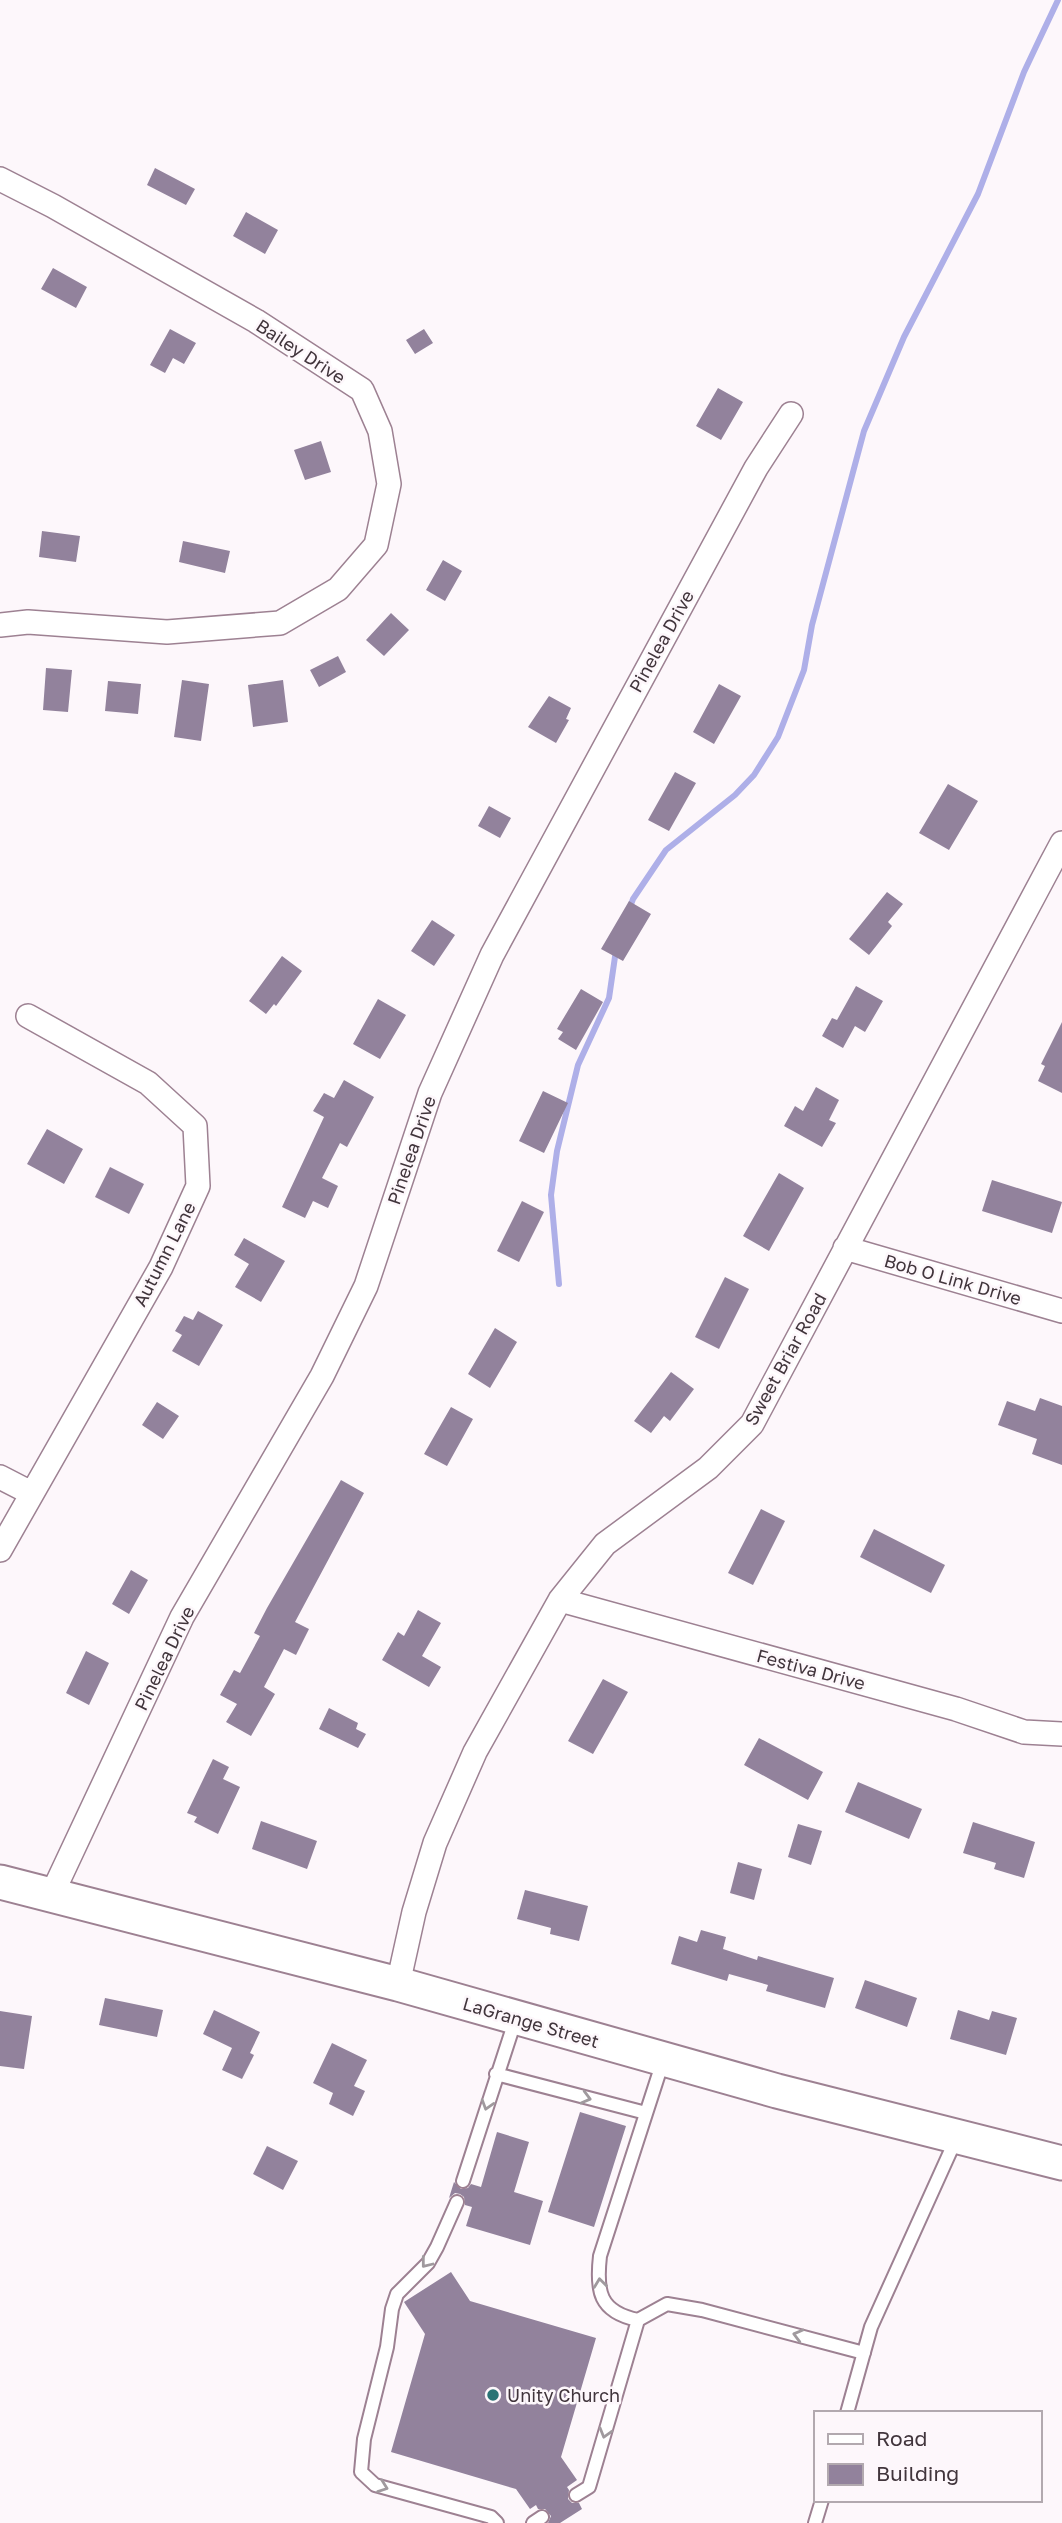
<svg xmlns="http://www.w3.org/2000/svg" width="1062" height="2523" font-family="'Golos Text',sans-serif">
<style>
.lines{fill:none;stroke-linecap:round;stroke-linejoin:round}
.stream{stroke:#aeafe8;stroke-width:6}
.building{fill:#92829c}
.lane-casing{stroke:#9d8192;stroke-width:16}
.street-casing{stroke:#9d8192;stroke-width:26}
.secondary-casing{stroke:#9d8192;stroke-width:37}
.lane{stroke:#fff;stroke-width:12}
.street{stroke:#fff;stroke-width:23}
.secondary{stroke:#fff;stroke-width:33}
.oneway{stroke:#a09a9e}
.poi-dot{fill:#2a7475;stroke:#fdf7fb;stroke-width:2.5}
.labels{text-anchor:middle;dominant-baseline:central;stroke-width:5;stroke-linejoin:round;paint-order:stroke}
.street-label{font-size:18px;fill:#41353c;stroke:#fdf7fb}
.poi-label{font-size:18px;fill:#41353c;stroke:#fdf7fb;text-anchor:start}
</style>
<rect width="100%" height="100%" fill="#fdf7fb"/>
<g class="lines">
<path class="stream" d="M629 910 633 899 666 850 735 795 754 775 778 737 804 670 812 625 864 431 904 337 978 194 1024 72 1058 0
M559 1284 551 1195 557 1151 578 1065 609 998 616 950"/>
</g>
<path class="building" d="M155 168 195 189 186 205 147 185Z
M246 212 278 230 265 254 233 236Z
M53 268 87 287 76 308 41 289Z
M170 329 196 343 184 364 173 358 165 373 150 365Z
M424 329 433 343 415 354 406 340Z
M718 388 743 402 721 440 696 426Z
M321 441 331 472 305 480 294 450Z
M42 531 80 536 76 562 39 557Z
M183 541 230 551 225 573 179 562Z
M443 560 462 571 445 601 426 590Z
M391 613 409 630 384 656 366 640Z
M338 656 346 672 319 687 310 670Z
M46 668 72 670 68 712 43 710Z
M182 680 209 684 201 741 174 737Z
M283 680 288 722 253 727 248 685Z
M108 681 141 684 138 714 105 711Z
M719 684 741 696 714 744 693 732Z
M549 696 571 708 566 719 569 720 556 743 528 727Z
M675 772 696 783 669 831 648 820Z
M948 784 978 801 949 850 919 833Z
M489 806 511 818 500 838 478 826Z
M887 892 903 904 888 922 892 926 869 955 849 939Z
M629 901 651 914 623 961 601 949Z
M432 920 455 935 434 966 411 951Z
M282 956 302 971 276 1006 274 1004 266 1014 249 1001Z
M856 986 883 1001 865 1032 855 1026 843 1048 822 1036 832 1018 837 1020Z
M581 989 603 1002 576 1050 558 1039 563 1032 557 1029Z
M378 999 406 1015 380 1059 353 1044Z
M1062 1022V1093L1038 1081 1045 1066 1041 1064Z
M344 1080 374 1097 347 1147 340 1143 322 1178 338 1186 328 1208 313 1201 305 1218 282 1207 324 1117 313 1111 324 1093 334 1098Z
M816 1087 839 1100 829 1120 836 1123 822 1147 784 1126 795 1106 803 1111Z
M543 1091 568 1103 544 1153 519 1141Z
M47 1129 83 1149 64 1184 27 1164Z
M110 1167 144 1184 129 1214 95 1197Z
M779 1173 804 1188 769 1251 743 1236Z
M992 1180 1062 1202 1052 1233 982 1211Z
M522 1201 544 1212 519 1262 497 1251Z
M244 1238 285 1261 261 1302 235 1287 249 1264 234 1255Z
M725 1277 749 1289 719 1349 695 1337Z
M198 1311 223 1325 199 1366 172 1351 182 1335 175 1331 184 1316 193 1320Z
M495 1328 517 1342 490 1388 468 1374Z
M671 1372 694 1389 670 1421 664 1416 651 1433 634 1421Z
M1040 1398 1062 1406V1465L1032 1454 1037 1439 998 1425 1007 1401 1035 1411Z
M157 1402 179 1416 163 1439 142 1425Z
M451 1407 473 1419 447 1466 424 1454Z
M341 1480 364 1493 295 1622 309 1629 296 1655 284 1649 264 1687 275 1694 251 1736 226 1722 237 1704 220 1695 234 1670 240 1673 260 1636 254 1633 267 1608Z
M761 1509 785 1521 753 1585 728 1573Z
M874 1529 945 1565 931 1593 860 1557Z
M131 1570 148 1580 129 1614 112 1604Z
M418 1610 441 1623 422 1656 441 1667 429 1687 382 1660 398 1632 404 1636Z
M86 1651 109 1663 89 1705 66 1693Z
M603 1679 628 1692 593 1754 568 1741Z
M329 1708 358 1723 356 1729 366 1734 358 1748 319 1729Z
M759 1738 823 1772 808 1800 744 1765Z
M213 1759 229 1767 223 1779 240 1787 218 1834 194 1822 197 1817 187 1813Z
M858 1782 922 1809 909 1839 845 1812Z
M261 1821 317 1841 307 1869 252 1849Z
M973 1822 1035 1842 1024 1878 994 1869 996 1863 963 1853Z
M798 1824 822 1831 811 1865 788 1857Z
M738 1862 762 1869 754 1900 730 1893Z
M525 1890 588 1906 579 1941 550 1934 551 1928 517 1919Z
M701 1930 726 1937 723 1949 757 1960 758 1956 834 1978 825 2008 766 1991 768 1985 729 1974 727 1981 671 1964 679 1936 697 1942Z
M865 1980 917 1998 907 2027 855 2008Z
M105 1998 163 2010 157 2037 99 2025Z
M214 2010 260 2032 250 2053 254 2055 242 2079 222 2070 232 2048 203 2034Z
M958 2010 989 2020 992 2011 1017 2018 1006 2055 950 2039Z
M0 2011 32 2016 24 2069 0 2066Z
M332 2043 367 2060 354 2086 365 2091 353 2116 329 2104 333 2093 313 2083Z
M580 2112 626 2126 594 2227 548 2212Z
M497 2132 529 2142 514 2192 543 2201 530 2245 466 2226 472 2207 465 2205 464 2197 460 2194 455 2193 449 2198 454 2182 461 2189 468 2188 471 2184 481 2187Z
M267 2146 298 2161 283 2190 253 2174Z
M451 2272 470 2301 596 2338 561 2457 577 2480 567 2487 569 2490 568 2499 572 2503H579L582 2509 560 2523H548L551 2516 545 2509H538L536 2505 530 2509 516 2489 391 2452 425 2334 404 2302Z"/>
<g class="lines">
<defs>
<path id="lane" d="M663 2061 600 2256C596 2291 599 2312 638 2320L667 2304 702 2310 864 2353
M496 2074 646 2113
M463 2181 516 2018
M457 2202 437 2247 428 2263 397 2294 392 2309 387 2347 364 2439 361 2472 375 2485 491 2517 497 2523
M847 2413 871 2327 956 2139
M576 2495 589 2487 638 2320
M533 2523 542 2517
M815 2523 822 2500"/>
<path id="street" d="M0 179 53 206 256 321 362 390 380 431 389 484 376 545 338 589 280 623 167 632 28 622 0 625
M845 1248 1062 1311
M0 1477 31 1493
M0 1550 161 1267 198 1186 195 1126 148 1083 28 1016
M560 1600 956 1709 1024 1732 1062 1734
M52 1894 182 1617 322 1376 366 1286 430 1093 492 955 756 468 791 414
M398 1984 414 1912 435 1843 475 1752 560 1600 605 1544 708 1468 752 1424 1062 843"/>
<path id="secondary" d="M0 1882 398 1984 777 2091 1062 2163"/>
</defs>
<use href="#lane" class="lane-casing"/>
<use href="#street" class="street-casing"/>
<use href="#secondary" class="secondary-casing"/>
<use href="#lane" class="lane"/>
<use href="#street" class="street"/>
<use href="#secondary" class="secondary"/>
</g>
<defs><path id="oneway-chevron" d="M-2-3.5L2.5 0L-2 3.5" fill="none" stroke-width="1.6" stroke-linecap="round" stroke-linejoin="round" transform="scale(1.75)"/></defs>
<g class="oneway">
<use href="#oneway-chevron" transform="translate(586 2098) rotate(15)"/>
<use href="#oneway-chevron" transform="translate(487 2105) rotate(107)"/>
<use href="#oneway-chevron" transform="translate(426 2263) rotate(128)"/>
<use href="#oneway-chevron" transform="translate(600 2283) rotate(-97)"/>
<use href="#oneway-chevron" transform="translate(798 2335) rotate(-165)"/>
<use href="#oneway-chevron" transform="translate(605 2433) rotate(106)"/>
<use href="#oneway-chevron" transform="translate(383 2487) rotate(20)"/>
</g>
<circle class="poi-dot" cx="493" cy="2395" r="7"/>
<g class="labels">
<g class="street-label">
<text transform="translate(301 351) rotate(33)">Bailey Drive</text>
<text transform="translate(661 641) rotate(-61)">Pinelea Drive</text>
<text transform="translate(411 1150) rotate(-71)">Pinelea Drive</text>
<text transform="translate(164 1254) rotate(-63)">Autumn Lane</text>
<text transform="translate(953 1279) rotate(16)">Bob O Link Drive</text>
<text transform="translate(785 1359) rotate(-61)">Sweet Briar Road</text>
<text transform="translate(164 1658) rotate(-64)">Pinelea Drive</text>
<text transform="translate(811 1669) rotate(15)">Festiva Drive</text>
<text transform="translate(531 2022) rotate(16)">LaGrange Street</text>
</g>
<g class="poi-label">
<text x="507" y="2395">Unity Church</text>
</g>
</g>
<rect x="814" y="2411" width="228" height="91" fill="#fdf7fb" stroke="#b2a9af" stroke-width="2"/>
<rect x="828" y="2434" width="35" height="10" fill="#ffffff" stroke="#b2a9af" stroke-width="2"/>
<text x="876" y="2446" font-size="21" fill="#41353c">Road</text>
<rect x="828" y="2464" width="35" height="21" fill="#92829c" stroke="#b2a9af" stroke-width="2"/>
<text x="876" y="2481" font-size="21" fill="#41353c">Building</text>
</svg>
